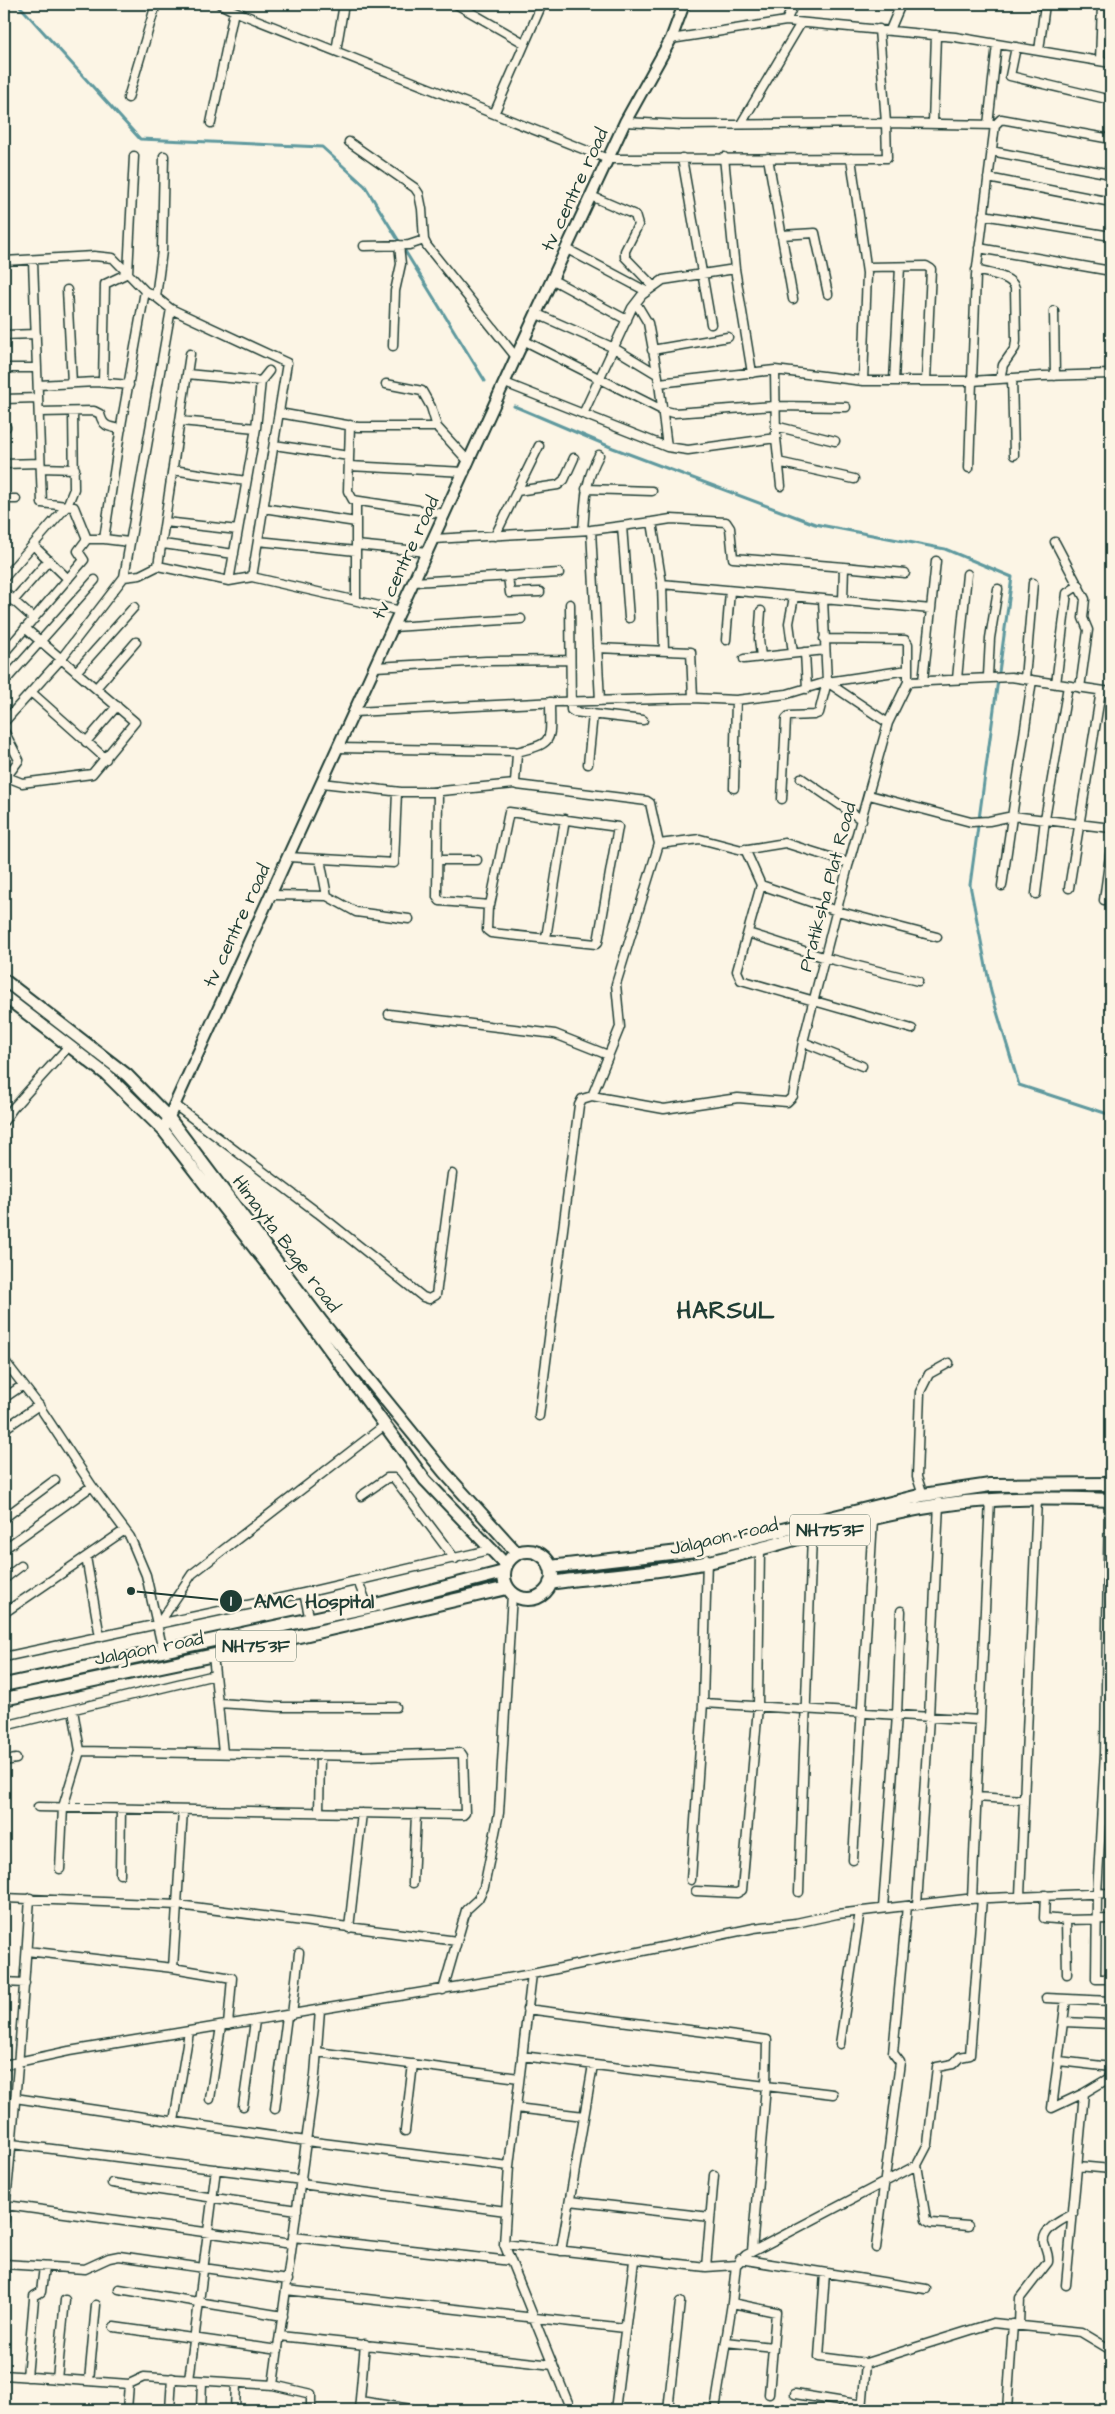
<svg xmlns="http://www.w3.org/2000/svg" width="1115" height="2414" font-family="'Architects Daughter',sans-serif">
<style>
.lines{fill:none;stroke-linecap:round;stroke-linejoin:round}
.stream{stroke:#5e999e;stroke-width:3}
.minor-casing{stroke:#1f3d34;stroke-width:11}
.secondary-casing{stroke:#1f3d34;stroke-width:14}
.primary-casing{stroke:#1f3d34;stroke-width:15}
.trunk-casing{stroke:#1f3d34;stroke-width:16}
.minor{stroke:#fcf5e5;stroke-width:8}
.secondary{stroke:#fcf5e5;stroke-width:10}
.primary{stroke:#fcf5e5;stroke-width:11}
.trunk{stroke:#fcf5e5;stroke-width:12}
.labels{text-anchor:middle;dominant-baseline:central;stroke-width:5;stroke-linejoin:round;paint-order:stroke}
.shield{fill:#fcf5e5;stroke:#617469;stroke-width:1}
.shield-label{font-size:18px;font-weight:bold;fill:#1f3d34}
.street-label{font-size:19px;fill:#1f3d34;stroke:#fcf5e5}
.district-label{font-size:24px;font-weight:bold;letter-spacing:1px;fill:#1f3d34;stroke:#fcf5e5}
.leader{fill:none;stroke:#1f3d34;stroke-width:2}
.callout-dot{fill:#1f3d34;stroke:#fcf5e5;stroke-width:2}
.mark-label{font-size:15px;text-anchor:middle;font-weight:bold;fill:#fff}
.callout-label{font-size:20px;text-anchor:middle;font-weight:bold;fill:#1f3d34;stroke:#fcf5e5;stroke-width:5;stroke-linejoin:round;paint-order:stroke}
</style>
<rect width="100%" height="100%" fill="#fcf5e5"/>
<filter id="ink" filterUnits="userSpaceOnUse"><feTurbulence type="fractalNoise" baseFrequency=".02" numOctaves="2"/><feDisplacementMap in="SourceGraphic" scale="10" xChannelSelector="R" yChannelSelector="G"/><feConvolveMatrix kernelMatrix="1 2 1 2 8 2 1 2 1" color-interpolation-filters="sRGB"/></filter>
<g filter="url(#ink)">
<g class="lines">
<path class="stream" d="M18 4 140 139 322 147 365 186 485 381
M514 406 613 448 815 524 945 549 1012 577 970 885 991 992 1019 1085 1111 1115"/>
<defs>
<path id="minor" d="M220 4 234 11 608 159 887 158 886 123 995 125 976 275 972 381H863L775 370 659 383 667 447 505 383
M456 4 524 43
M786 21 794 4
M890 30 901 4
M671 39 786 21 955 37 1111 63
M1016 47 1010 76 1111 100
M336 51 344 4
M1039 51 1045 4
M1100 61 1102 4
M128 98 156 4
M494 114 542 4
M625 122 682 125 886 123 879 29
M211 123 234 11
M933 123 936 35
M741 124 801 23
M988 125 997 44
M995 125 1001 119 1111 139
M349 142 415 188 419 194 422 209 424 240 427 246 516 357
M991 151 1111 174
M724 157 735 269 752 373
M682 158 711 324
M768 158 793 299
M851 158 867 273 863 381
M988 178 1111 202
M591 196 635 215 638 225 625 251V257L653 286
M983 215 1111 236
M781 235 815 233 828 294
M364 246 409 245 424 240
M979 248 1111 271
M567 249 646 291
M4 261 94 256 113 258 145 291
M33 261 42 503 74 507 87 539
M867 267 926 266 931 269 926 381
M976 270C988 274 1011 275 1015 288L1016 341 1015 348 1003 365 1000 379
M553 280 627 320
M67 290 72 383
M156 297 162 251 164 156
M636 303 648 323 658 377
M1054 311 1055 376
M537 314 614 348 657 374
M4 335 36 334
M525 341 662 410 674 413 775 406 846 407
M393 346 395 291 401 264 399 245
M652 350 728 337
M190 354 158 566 229 581 252 577
M4 368H37
M775 370 776 438 781 486
M187 374 261 381
M1012 378 1014 455
M894 381 900 267
M103 382 105 284 128 273 134 156
M386 384 422 391 431 407 437 427
M38 385 96 382 129 385
M4 399 38 398
M39 412 94 411 100 414C103 427 109 427 121 429
M279 413 358 427H437L469 462
M583 414 632 308 642 295 663 280 735 269
M180 421 256 428
M350 425 348 491 353 500 445 514
M775 426 835 441
M4 427H6
M274 445 349 456
M667 447 688 450 776 438
M778 462 854 479
M4 464 40 463
M349 466 465 472
M41 468 75 469
M969 468 972 381 1043 376 1111 374
M173 470 246 481
M586 489 652 491
M517 491 558 485 564 480 574 458
M4 499H16
M263 508 356 522
M165 522 238 530
M652 522 671 519 726 522 730 528 733 558 844 567 843 601
M622 526 629 618
M583 530C586 499 584 483 599 455
M591 530 600 701
M495 536 539 446
M104 539 129 542
M434 539 591 530 652 522 662 584 931 609 923 681
M258 541 356 551
M1055 542 1085 599 1083 618 1088 630 1080 688
M163 544 234 554
M33 545 68 579
M356 545 428 552
M844 567 905 573
M508 576 510 593 540 592
M124 577 140 575 158 566
M4 578 67 506 74 489 73 412
M229 581 256 428 261 381 269 371
M414 582 559 573
M662 584 664 650
M4 592 34 619
M356 600V502
M13 601 49 560
M570 604 571 710 574 712 643 720
M931 609 936 561
M761 611 759 639 761 657
M393 627 521 619
M824 639 905 640 908 644V682L888 723 848 866 803 1042 862 1066
M726 640 730 591
M597 648 691 652 693 698
M805 652 807 689
M4 653 84 560 78 551 87 539H104L122 420 145 291 156 297 171 309 287 363 252 577 401 611
M793 653 789 623 794 597
M744 659 825 650
M375 667 486 661 570 660
M76 672 134 607
M988 676 990 638 998 589
M957 679 967 574
M1025 679 1033 583
M4 682 95 580
M827 682 908 670
M908 682 1011 677 1111 692
M1056 684 1067 593 1079 585
M96 688 136 642
M31 692 106 759
M354 712 557 702 693 698 736 700 787 694 827 682 888 723
M4 722 61 659 124 577 171 309
M4 731 19 760 5 779
M86 742 117 706
M338 748 514 751 517 754 515 782 517 785 647 801 650 803 659 844
M516 752C556 743 550 741 550 702
M588 764 593 714
M7 777 22 783 92 774 135 722 25 628
M801 778 862 820
M322 783 401 792H431L515 784
M734 788 736 700
M438 791 437 897 440 901 490 905 509 812 618 827 598 942 596 944 491 933 487 930 488 906
M869 795 971 822 989 821 1013 816 1111 828
M782 799 786 719 789 716 814 715 819 713 827 682 823 599
M745 849 761 885 737 971 741 980 912 1029
M288 857 394 863 397 792
M320 859 327 896
M438 860H477
M761 885 837 911 937 937
M1002 886 1032 680
M1069 888 1101 691
M1036 894 1045 819 1068 686
M271 895 327 896 356 912 409 919
M1104 900 1111 848
M748 933 826 958 918 981
M546 938 565 819
M389 1014 555 1034 608 1055
M592 1096 620 1027 616 984 659 844 700 839 742 850 785 843 849 863
M175 1105 318 1213 423 1297 429 1299 436 1295 452 1174
M4 1121 13 1108 69 1046
M4 1360 37 1403 92 1486 130 1537 146 1575 163 1651
M4 1398 23 1385
M539 1416 579 1105 582 1099 592 1096 664 1109 738 1098 787 1102 793 1096 803 1042
M4 1429 39 1405
M923 1495 917 1477 920 1392 929 1374 949 1363
M361 1496 387 1478H394L455 1559
M1109 1500 1105 1753 1097 1894 1096 1979H1111
M4 1518 55 1480
M4 1549 92 1486
M86 1557 100 1637
M4 1579 21 1566
M358 1581 368 1607
M304 1593 310 1620
M4 1613 125 1530
M158 1625 192 1574 385 1425
M213 1655 223 1753
M4 1657 304 1593 493 1549
M218 1703 281 1707H396
M703 1703 980 1720
M4 1726 215 1675
M4 1761 16 1759
M976 1797 1024 1800
M38 1807 463 1815 465 1813 463 1756 461 1753 364 1756 80 1751
M319 1813 320 1755
M853 1860 873 1519
M60 1869 63 1807 80 1751 73 1710
M120 1874 121 1809
M691 1880 703 1703 707 1559
M413 1883 416 1814
M696 1891 737 1893 742 1890 758 1707 760 1547
M799 1892 812 1535
M1045 1895 1044 1918 1066 1920 1067 1974
M1020 1896 1037 1499
M4 1898 178 1905 457 1941
M972 1899 990 1499
M917 1905 929 1717 939 1503
M883 1908 897 1715 901 1611
M1066 1920 1111 1919
M349 1928 362 1813
M27 1951 173 1968 232 1978 228 2025
M173 1968 183 1810
M532 1974 509 2166 504 2244 571 2410
M4 1982 25 1983
M443 1990 466 1910 478 1899 484 1887 499 1813 512 1594
M1046 1998 1111 2001
M1066 1999 1052 2108 1084 2093
M527 2009 767 2040 766 2086 833 2094
M292 2015 299 1953
M1064 2022 1111 2024
M840 2044 860 1911
M317 2052 519 2078
M522 2056 766 2086 752 2251
M1059 2061 1111 2067
M4 2065 69 2051 532 1974 754 1928 796 1923 837 1914 966 1899 1111 1893
M15 2098 306 2141 509 2166
M210 2099 221 2026
M243 2106 255 2021
M516 2108 584 2116
M275 2109 287 2016
M174 2121 189 2032
M405 2131 413 2064
M12 2144 302 2180
M917 2165 926 2220 931 2223 968 2226
M1078 2166 1111 2169
M112 2183 297 2210
M301 2184 506 2211
M570 2201 710 2217
M6 2205 292 2244
M4 2221C15 2114 23 2006 30 1898
M293 2237 511 2261
M504 2244 706 2267 736 2265 746 2255 917 2165 928 2144 937 2067 953 2064 960 2057 970 2055 982 1898
M876 2248 900 2062 893 2053 907 1906
M561 2251 593 2065
M740 2259 926 2289
M4 2264 85 2269 109 2258 119 2256 288 2280
M706 2267 714 2175
M825 2273 819 2357 866 2363 862 2410
M1066 2285 1084 2093 1111 2077
M119 2289 283 2316
M286 2290 625 2328
M732 2303 776 2312 769 2394
M1019 2325 1020 2298 1048 2262C1049 2255 1046 2250 1044 2243 1041 2229 1064 2219 1073 2214
M114 2327 278 2350
M280 2336 553 2365
M726 2342 773 2347
M866 2363 993 2323 1081 2332 1111 2350
M4 2375 129 2384 144 2377 273 2385 315 2075 320 2010
M27 2377 34 2299V2296L41 2292 44 2267
M57 2379 65 2300
M189 2380 216 2169
M89 2381 96 2305
M273 2385 311 2394V2410
M795 2394 863 2405
M360 2401 417 2410
M127 2410 129 2384
M170 2410 172 2378
M201 2410 202 2381
M235 2410 236 2383
M359 2410 365 2344
M615 2410 634 2261
M668 2410 680 2302
M715 2410 732 2303 736 2265
M1007 2410 1013 2324"/>
<path id="secondary" d="M163 1130 516 357 625 122 671 39 684 4"/>
<path id="primary" d="M4 980 127 1075 169 1118 322 1322 444 1472 517 1553
M4 996 107 1075 163 1130 270 1268 425 1480 506 1565"/>
<path id="trunk" d="M504 1575a24 24 0 1 1 48 0a24 24 0 1 1-48 0Z
M550 1567 705 1549 923 1495 990 1485 1111 1484
M550 1583C603 1575 657 1573 708 1562 786 1544 862 1516 941 1505 997 1497 1054 1498 1111 1500
M4 1685 368 1607 504 1572
M4 1699 243 1649 507 1588"/>
</defs>
<use href="#minor" class="minor-casing"/>
<use href="#secondary" class="secondary-casing"/>
<use href="#primary" class="primary-casing"/>
<use href="#trunk" class="trunk-casing"/>
<use href="#minor" class="minor"/>
<use href="#secondary" class="secondary"/>
<use href="#primary" class="primary"/>
<use href="#trunk" class="trunk"/>
</g>
</g>
<g class="labels">
<g class="shield">
<rect x="790" y="1514.5" width="80" height="31" rx="4"/>
<rect x="216" y="1630.5" width="80" height="31" rx="4"/>
</g>
<g class="shield-label">
<text x="830" y="1530">NH753F</text>
<text x="256" y="1646">NH753F</text>
</g>
<g class="street-label">
<text transform="translate(575 190) rotate(-65)">tv centre road</text>
<text transform="translate(406 558) rotate(-65)">tv centre road</text>
<text transform="translate(828 887) rotate(-75)">Pratiksha Plat Road</text>
<text transform="translate(237 926) rotate(-65)">tv centre road</text>
<text transform="translate(286 1244) rotate(53)">Himayta Bage road</text>
<text transform="translate(724 1537) rotate(-13)">Jalgaon road</text>
<text transform="translate(149 1649) rotate(-11)">Jalgaon road</text>
</g>
<g class="district-label">
<text x="726" y="1311">HARSUL</text>
</g>
</g>
<path class="leader" d="M131 1591L231 1601"/>
<g class="callout-dot">
<circle cx="131" cy="1591" r="5"/>
<circle cx="231" cy="1601" r="12"/>
</g>
<g class="mark-label">
<text x="231" y="1606">1</text>
</g>
<g class="callout-label">
<text x="314" y="1608">AMC Hospital</text>
</g>
<rect width="1115" height="2414" fill="none" stroke="#fcf5e5" stroke-width="20"/>
<rect x="10" y="10" width="1095" height="2394" fill="none" stroke="#1f3d34" stroke-width="2" filter="url(#ink)"/>
</svg>
